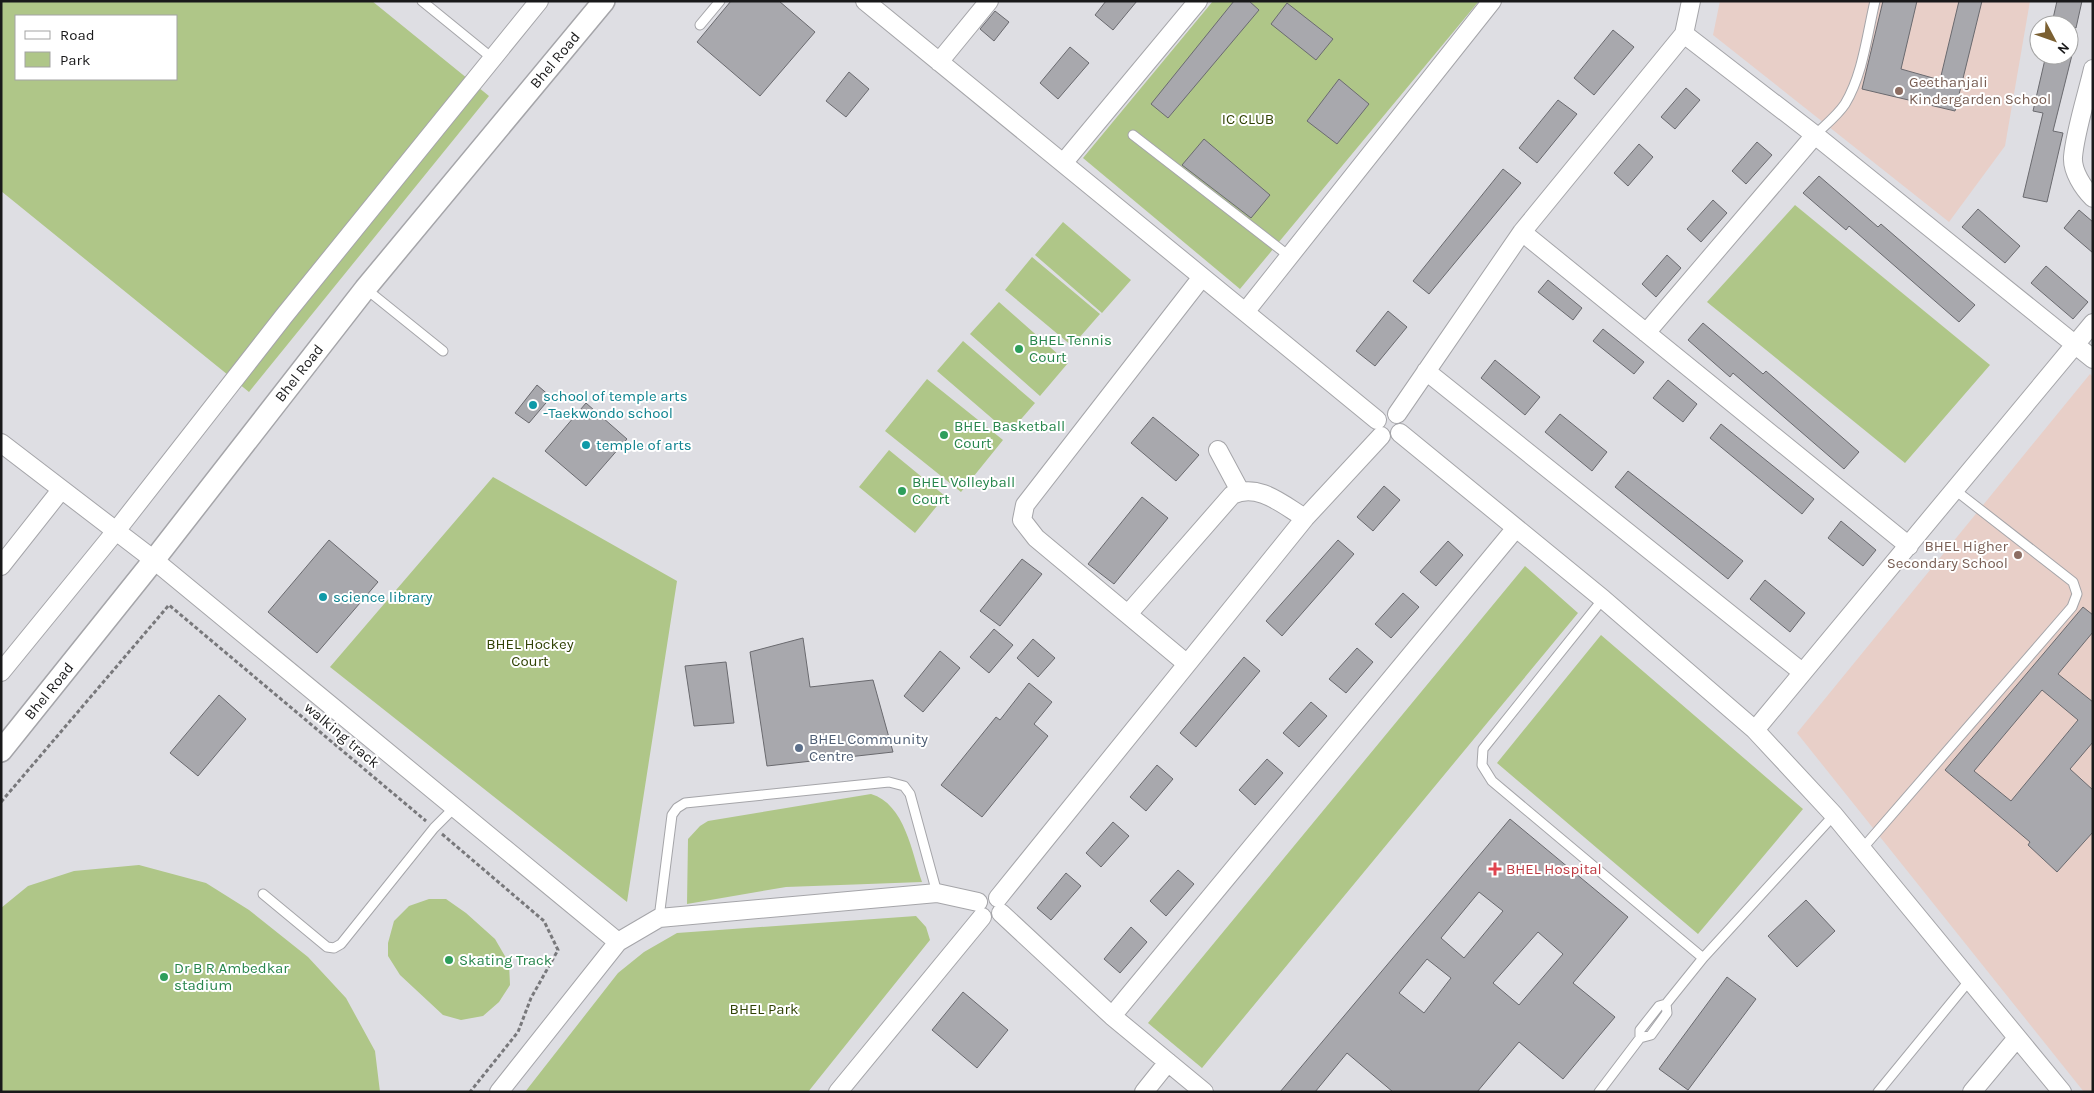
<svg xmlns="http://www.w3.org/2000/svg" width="2094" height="1093" font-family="Karla,sans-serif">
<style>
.education{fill:#e8cfc8}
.green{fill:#afc688;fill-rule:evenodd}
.building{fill:#a8a8ad;stroke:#6a6a6f;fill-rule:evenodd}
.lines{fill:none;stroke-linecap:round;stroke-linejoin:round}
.service-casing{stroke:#a5a5a9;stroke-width:11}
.minor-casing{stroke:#a5a5a9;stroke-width:20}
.tertiary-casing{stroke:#a5a5a9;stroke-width:24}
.path{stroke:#78787b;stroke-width:3;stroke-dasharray:4 2.5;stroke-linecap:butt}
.service{stroke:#fff;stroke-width:9}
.minor{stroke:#fff;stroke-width:18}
.tertiary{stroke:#fff;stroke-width:21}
.education-dot{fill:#8d6e63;stroke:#fff;stroke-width:2}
.leisure-dot{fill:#2e9e5b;stroke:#fff;stroke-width:2}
.culture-dot{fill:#0f9aa8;stroke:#fff;stroke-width:2}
.service-dot{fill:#5c6f8a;stroke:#fff;stroke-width:2}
.health-dot{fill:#e0444e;stroke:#fff;stroke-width:2}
.labels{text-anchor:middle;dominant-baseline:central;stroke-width:4;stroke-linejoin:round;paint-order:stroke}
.street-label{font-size:15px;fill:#19191a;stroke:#fff}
.education-label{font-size:15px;fill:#785e54;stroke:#fff;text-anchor:start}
.park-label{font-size:15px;fill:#304204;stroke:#fff}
.leisure-label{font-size:15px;fill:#27864d;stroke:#fff;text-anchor:start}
.culture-label{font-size:15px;fill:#0d838f;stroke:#fff;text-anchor:start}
.service-label{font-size:15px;fill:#4e5e75;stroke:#fff;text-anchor:start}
.health-label{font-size:15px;fill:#be3a42;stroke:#fff;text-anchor:start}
</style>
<rect width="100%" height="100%" fill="#dedee3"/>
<path class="education" d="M1720 1H2030L2005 146 1949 222 1713 35Z
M2090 374 2093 377V1092H2084L1797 733Z"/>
<path class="green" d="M1 1H372L489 96 249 392 1 191ZM16 16H176V79H16Z
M1213 1H1479L1240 289 1083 158Z
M1795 205 1990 365 1905 463 1707 302Z
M1063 222 1131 280 1102 313 1035 255Z
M1032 257 1100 314 1072 346 1005 290Z
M999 302 1068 363 1040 396 970 334Z
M963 341 1035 403 1009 433 937 371Z
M927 379 1003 440 961 492 885 431Z
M889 450 945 496 915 533 859 487Z
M493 477 677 581 627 902 330 667Z
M1525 566 1578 613 1202 1068 1148 1023Z
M1601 635 1803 809 1698 934 1497 763Z
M871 794C905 804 912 853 922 882L786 887 687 904 688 839 700 826 708 821Z
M139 865 206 883 249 910 308 957 346 998 375 1051 380 1092H1V908L28 886 74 871Z
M429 899H446L466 913 495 939 509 963 510 985 499 1002 483 1016 461 1020 443 1015 400 975 388 956V943L394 921 409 906Z
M916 916 926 927 930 940 808 1092H525L618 973 644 952 677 933Z"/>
<path class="building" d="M731 1H779L815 32 760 96 697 42Z
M1106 1H1137L1113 30 1095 15Z
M1234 1H1249L1259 10 1168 118 1151 104Z
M1883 1H1917L1901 69 1940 80 1959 1H1982L1955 111 1862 89Z
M2057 1H2082L2076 28 2069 25 2052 23Z
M1287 3 1333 39 1316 60 1271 24Z
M995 11 1009 22 994 41 980 29Z
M1613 30 1634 47 1594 95 1574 78Z
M1070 47 1089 63 1058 99 1040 83Z
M2046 55H2072L2053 131 2063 133 2047 202 2023 197 2043 113 2033 111Z
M849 72 869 89 846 117 826 101Z
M1339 79 1369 104 1337 144 1307 121Z
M1686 88 1700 100 1675 129 1661 117Z
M1558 100 1577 114 1537 163 1519 148Z
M1204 139 1270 195 1251 218 1182 165Z
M1757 142 1772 155 1746 184 1732 171Z
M1639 144 1653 157 1628 186 1614 173Z
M1503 169 1521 183 1429 294 1413 281Z
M1819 176 1878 227 1881 224 1975 305 1959 322 1849 226 1846 230 1803 193Z
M1713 200 1727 213 1701 242 1687 229Z
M1978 209 2020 246 2005 263 1962 227Z
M2079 210 2093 222V253L2064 228Z
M1667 255 1681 268 1656 297 1642 284Z
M2046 266 2088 302 2073 319 2031 283Z
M1548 280 1582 308 1573 320 1538 292Z
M1388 311 1407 327 1375 366 1356 351Z
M1703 323 1763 374 1766 371 1859 452 1844 469 1733 373 1730 377 1688 340Z
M1603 329 1644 362 1634 374 1593 341Z
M1495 360 1540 397 1525 415 1481 378Z
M1668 380 1697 404 1683 422 1653 398Z
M537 385 551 397 529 423 515 413Z
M586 403 627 439 586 486 545 451Z
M1560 414 1607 452 1592 471 1545 432Z
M1153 417 1199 455 1176 481 1131 443Z
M1721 424 1814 499 1802 514 1710 438Z
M1628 471 1743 561 1728 579 1615 487Z
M1384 486 1400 500 1373 531 1357 517Z
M1142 497 1168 518 1114 584 1088 564Z
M1841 521 1876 550 1863 566 1828 538Z
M329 540 378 582 317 653 268 612Z
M1338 540 1354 554 1282 636 1266 621Z
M1448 541 1463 555 1436 586 1420 572Z
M1022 559 1042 574 1000 626 980 611Z
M1765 580 1805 613 1790 632 1750 599Z
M1403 593 1419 607 1391 638 1375 624Z
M2083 607 2093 615V632L2058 674 2093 702V742L2070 769 2093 790V832L2057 872 2028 845 2030 842 1945 770ZM2042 690 2078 720 2011 801 1974 771Z
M994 629 1013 645 989 673 970 657Z
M803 638 810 687 873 680 893 752 767 766 750 652Z
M1033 639 1055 658 1038 677 1017 658Z
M1357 648 1373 662 1346 693 1329 679Z
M940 651 960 668 923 712 904 696Z
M1244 657 1260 671 1196 747 1180 733Z
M726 662 734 723 694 726 685 666Z
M1029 683 1052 702 1034 724 1048 736 982 817 941 785 996 717 1000 720Z
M219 695 246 719 198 776 170 753Z
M1311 702 1327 716 1299 747 1283 733Z
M1267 759 1283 773 1255 805 1239 790Z
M1157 765 1173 779 1146 811 1130 797Z
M1510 819 1628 917 1573 983 1615 1017 1563 1079 1519 1042 1477 1092H1393L1347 1053 1315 1092H1280ZM1479 892 1503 911 1464 958 1441 938ZM1538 932 1563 954 1519 1005 1493 983ZM1427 959 1451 978 1424 1013 1399 993Z
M1113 822 1129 836 1101 867 1086 853Z
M1178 870 1194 884 1166 916 1150 901Z
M1066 873 1081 886 1051 920 1037 908Z
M1806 900 1835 931 1797 967 1768 936Z
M1131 927 1147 942 1120 973 1104 959Z
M1727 977 1756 999 1688 1090 1659 1069Z
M963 992 1008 1030 977 1068 932 1030Z"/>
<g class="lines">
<defs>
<path id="service" d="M422 1 492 58
M700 25 720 1
M1133 135 1289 256
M1815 135C1825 125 1837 116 1845 104 1863 74 1867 35 1875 1
M366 289 443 351
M1603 599 1483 749 1482 765 1492 781 1703 958 1666 1004 1659 1006 1640 1030V1038
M1862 849 2072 607 2077 594 2073 582 1955 490
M263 894 327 947 334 948 341 944 434 828 455 807
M659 918 672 815 677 808 685 803 889 782 904 786 910 794 937 893
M1703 958 1834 815
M1599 1092 1640 1038 1651 1035 1667 1013 1666 1004
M1878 1092 1969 981"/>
<path id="minor" d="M865 1 1377 420
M1684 34 1815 135 2093 359
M939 62 989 1
M2093 69C2087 95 2075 132 2073 157 2072 171 2083 188 2093 198
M1064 162 1198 1
M1522 232 1909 546
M1246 311 1492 1
M1646 333 1815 135
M1426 371 1802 672
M1397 414 1522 232 1684 34 1691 1
M1400 433 1603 599 1755 730 1834 815 2062 1092
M1 443 154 560 618 942
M1218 450 1240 491
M1 566 61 490
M1128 614 1232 495C1258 482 1283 505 1305 518
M1186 663 1036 538 1022 520 1025 505 1202 277
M1 672 116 531 284 316 539 1
M1755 730 2093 323
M998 898 1305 518 1381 436
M1001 913 1112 1016 1204 1092
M1112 1016 1516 528
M499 1092 618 942 659 918 937 893 978 902
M838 1092 982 917
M1144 1092 1168 1062
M1972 1092 2017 1038"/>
<path id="tertiary" d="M1 751 154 560 365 289 604 1"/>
</defs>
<use href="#service" class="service-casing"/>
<use href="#minor" class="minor-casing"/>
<use href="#tertiary" class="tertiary-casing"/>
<path class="path" d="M1 802 169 605 426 821
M442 834 544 921 558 950 531 998 518 1032 470 1092"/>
<use href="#service" class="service"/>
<use href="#minor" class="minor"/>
<use href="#tertiary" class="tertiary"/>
</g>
<g class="education-dot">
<circle cx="1899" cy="91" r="5"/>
<circle cx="2018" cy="555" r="5"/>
</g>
<g class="leisure-dot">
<circle cx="1019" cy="349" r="5"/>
<circle cx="944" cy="435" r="5"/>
<circle cx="902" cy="491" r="5"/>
<circle cx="449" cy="960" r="5"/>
<circle cx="164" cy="977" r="5"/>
</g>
<g class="culture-dot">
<circle cx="533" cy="405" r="5"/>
<circle cx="586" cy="445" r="5"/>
<circle cx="323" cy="597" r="5"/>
</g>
<circle class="service-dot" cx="799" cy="748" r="5"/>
<path class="health-dot" d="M1492.5 861.5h5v5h5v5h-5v5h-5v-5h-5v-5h5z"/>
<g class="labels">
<g class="street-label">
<text transform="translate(555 60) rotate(-50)">Bhel Road</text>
<text transform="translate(299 373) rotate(-52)">Bhel Road</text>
<text transform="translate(49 691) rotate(-51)">Bhel Road</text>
<text transform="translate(342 735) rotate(40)">walking track</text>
</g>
<g class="education-label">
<text x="1909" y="82">Geethanjali<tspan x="1909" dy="17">Kindergarden School</tspan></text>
<text x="2008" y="546" text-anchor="end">BHEL Higher<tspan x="2008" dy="17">Secondary School</tspan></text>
</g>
<g class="park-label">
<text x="1248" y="119">IC CLUB</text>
<text x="530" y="644">BHEL Hockey<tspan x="530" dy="17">Court</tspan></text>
<text x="764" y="1009">BHEL Park</text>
</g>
<g class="leisure-label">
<text x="1029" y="340">BHEL Tennis<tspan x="1029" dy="17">Court</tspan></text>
<text x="954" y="426">BHEL Basketball<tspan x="954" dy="17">Court</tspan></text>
<text x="912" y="482">BHEL Volleyball<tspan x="912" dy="17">Court</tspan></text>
<text x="459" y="960">Skating Track</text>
<text x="174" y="968">Dr B R Ambedkar<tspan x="174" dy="17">stadium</tspan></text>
</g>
<g class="culture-label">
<text x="543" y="396">school of temple arts<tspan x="543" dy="17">-Taekwondo school</tspan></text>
<text x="596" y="445">temple of arts</text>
<text x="333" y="597">science library</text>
</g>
<g class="service-label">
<text x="809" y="739">BHEL Community<tspan x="809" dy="17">Centre</tspan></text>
</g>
<g class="health-label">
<text x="1506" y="869">BHEL Hospital</text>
</g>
</g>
<rect width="2094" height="1093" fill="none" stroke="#19191a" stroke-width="5"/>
<rect x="15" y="15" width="162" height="65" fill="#ffffff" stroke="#a3a3a3"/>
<rect x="25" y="31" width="25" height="8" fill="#ffffff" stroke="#a3a3a3"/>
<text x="60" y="40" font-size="15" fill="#19191a">Road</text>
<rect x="25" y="52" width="25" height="15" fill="#afc688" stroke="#a3a3a3"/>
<text x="60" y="65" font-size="15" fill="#19191a">Park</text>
<g transform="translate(2054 40) rotate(131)"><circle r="24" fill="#ffffff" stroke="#a3a3a3"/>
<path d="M0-4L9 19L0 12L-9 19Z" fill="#7b6032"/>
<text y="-8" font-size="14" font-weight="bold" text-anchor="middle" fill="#19191a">N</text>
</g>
</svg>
